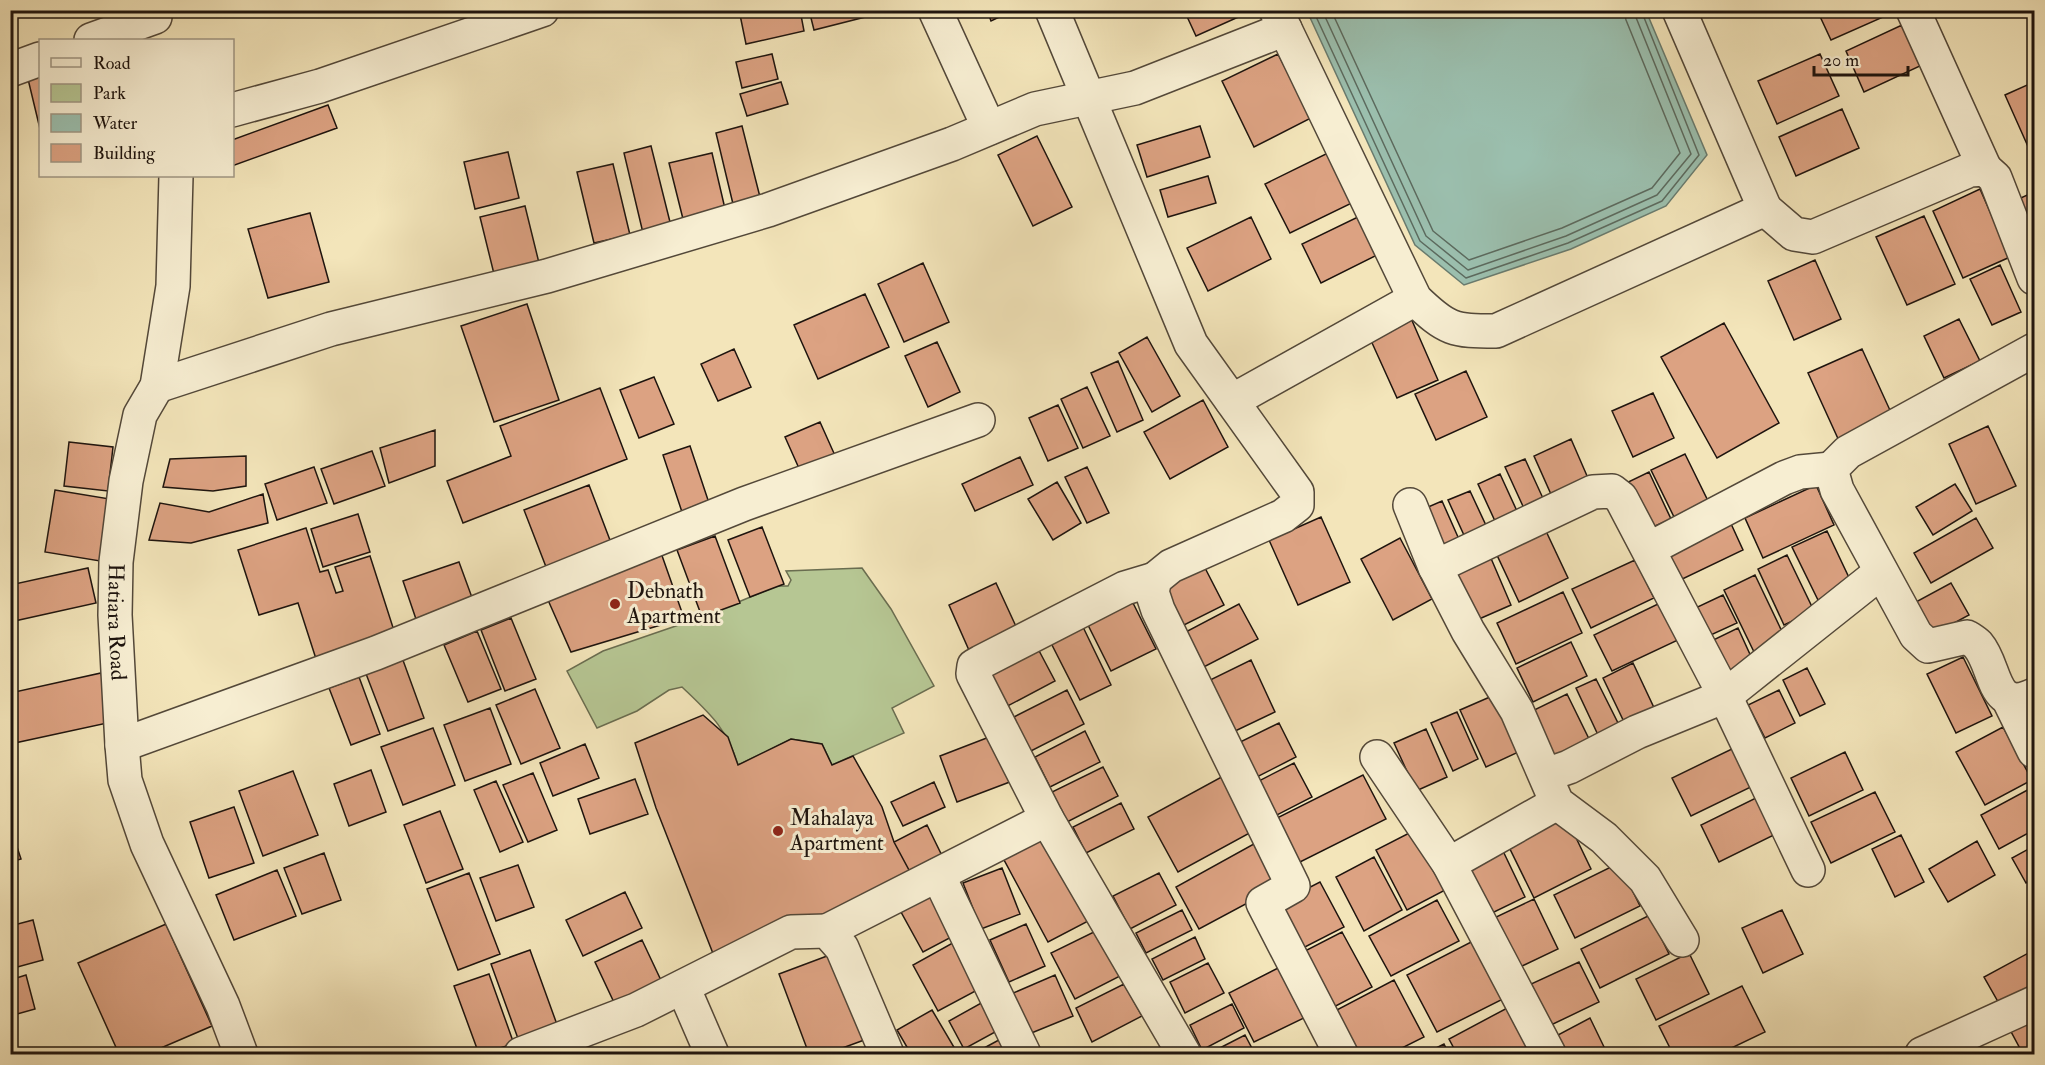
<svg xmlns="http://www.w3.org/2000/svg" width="2045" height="1065" font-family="'IM FELL Double Pica',serif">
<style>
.green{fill:#b6c693;stroke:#6a6d50;stroke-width:1.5}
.water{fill:#9bbfae;stroke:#697b6e;stroke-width:1.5}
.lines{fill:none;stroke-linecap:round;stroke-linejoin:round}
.shore{stroke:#5c6a5e;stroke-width:1.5}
.building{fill:#dca282;stroke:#1e140e;stroke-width:1.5}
.minor-casing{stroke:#534839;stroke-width:36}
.minor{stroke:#f7eed2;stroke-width:33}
.poi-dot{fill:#8f2418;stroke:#f7eed2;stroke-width:2}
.labels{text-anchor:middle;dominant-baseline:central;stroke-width:6;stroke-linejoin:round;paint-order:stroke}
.poi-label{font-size:22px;fill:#1e140e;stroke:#f7eed2;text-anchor:start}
.street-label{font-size:22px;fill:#1e140e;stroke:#f7eed2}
</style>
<rect width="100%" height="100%" fill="#f3e5ba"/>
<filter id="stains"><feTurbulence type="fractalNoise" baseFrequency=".00333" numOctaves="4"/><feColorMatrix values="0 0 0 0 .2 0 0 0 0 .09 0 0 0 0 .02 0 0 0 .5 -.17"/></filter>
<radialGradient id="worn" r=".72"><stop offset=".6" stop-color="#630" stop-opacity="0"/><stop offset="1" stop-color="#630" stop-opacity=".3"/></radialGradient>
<path class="green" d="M862 568 891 609 934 686 892 708 904 733 832 765 822 744 791 739 738 765C727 728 709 713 682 687L669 690 637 711 597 728 567 671 603 651 702 617 777 586H788L791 580 786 571Z"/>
<path class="water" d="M1307 11H1646L1707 155 1666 206 1571 249 1464 285 1415 245Z"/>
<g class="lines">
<path class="shore" d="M1313 10 1420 241 1466 278 1568 243 1662 201 1699 155 1641 10
M1322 10 1426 236 1468 270 1566 236 1657 195 1691 154 1633 10
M1331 10 1433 231 1469 260 1562 228 1652 188 1680 153 1626 20 1624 10"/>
</g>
<path class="building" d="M739 10H800L804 31 746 44Z
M809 10H893L814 30Z
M987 10H1014L991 21Z
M1184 10H1254L1196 36Z
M1817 10H1888L1890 14 1831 40Z
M1902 25 1920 66 1864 92 1846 51Z
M772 54 778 79 742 88 736 62Z
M1278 54 1311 118 1254 147 1222 81Z
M1820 54 1839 96 1777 124 1758 81Z
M40 76V129L28 79Z
M781 82 788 104 747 116 740 94Z
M2034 82V149L2030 151 2005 95Z
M328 105 337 128 232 166V140Z
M1842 109 1859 148 1796 176 1779 137Z
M742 126 760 197 733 204 716 133Z
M1200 126 1210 157 1147 177 1137 145Z
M1037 136 1072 207 1033 226 998 155Z
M651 146 671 226 643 233 624 153Z
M1332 151 1356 201 1290 233 1265 184Z
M508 152 519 198 475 209 464 162Z
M712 153 726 213 684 223 669 163Z
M613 164 630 235 594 243 577 172Z
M1208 176 1216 203 1168 217 1160 190Z
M1980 189 2010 257 1963 278 1933 211Z
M2034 192V253L2012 202Z
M525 206 540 267 495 278 480 217Z
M310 213 329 282 268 298 248 229Z
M1362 215 1381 253 1321 283 1302 244Z
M1924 216 1955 284 1907 305 1876 237Z
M1251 217 1271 259 1208 291 1187 248Z
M1815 260 1841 319 1794 340 1768 281Z
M923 263 949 322 904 342 878 284Z
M2000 265 2021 312 1992 325 1970 279Z
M865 294 889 347 818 379 794 325Z
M527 304 559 400 494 422 461 326Z
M1410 316 1438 380 1397 398 1368 334Z
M1959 319 1980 361 1944 378 1924 336Z
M1724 323 1779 423 1717 458 1661 357Z
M1147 337 1180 396 1152 412 1119 353Z
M937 342 960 392 928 407 905 356Z
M734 349 751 387 718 401 701 364Z
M1862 349 1894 419 1840 443 1808 373Z
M1118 361 1143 420 1117 432 1091 373Z
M1466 371 1487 417 1436 440 1415 394Z
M654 377 674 424 639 438 620 390Z
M1087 387 1110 436 1083 448 1061 399Z
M600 388 627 459 463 523 447 481 511 456 500 426Z
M1653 393 1674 438 1633 457 1612 411Z
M1203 400 1228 447 1170 479 1144 432Z
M1058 405 1078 448 1048 461 1029 418Z
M820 422 837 460 802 475 785 437Z
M1988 426 2016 486 1976 504 1949 444Z
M435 430V466L389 483 380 448Z
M1571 439 1591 485 1554 501 1534 456Z
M69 442 113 447 108 491 64 486Z
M690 446 710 506 683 515 663 455Z
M372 451 385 486 334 504 321 469Z
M1685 454 1710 505 1676 521 1651 470Z
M246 456V486L213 491 163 487 170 459Z
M1020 457 1033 485 975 511 962 484Z
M1525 459 1547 507 1527 515 1505 467Z
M314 467 327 503 277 520 265 484Z
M1087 467 1109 513 1087 523 1065 477Z
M1649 472 1671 519 1644 531 1622 485Z
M1500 474 1522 522 1500 532 1478 484Z
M1057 482 1081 523 1053 540 1028 499Z
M1955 484 1972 511 1933 535 1916 507Z
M589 485 613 548 548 572 524 510Z
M1816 485 1834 525 1763 558 1745 518Z
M55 490 110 499 100 561 45 552Z
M1470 491 1490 534 1468 544 1448 500Z
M263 494 268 523 191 543 149 540 160 503 209 512Z
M1442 501 1462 546 1440 556 1419 511Z
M358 514 370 552 323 567 311 529Z
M1727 515 1743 550 1674 583 1657 548Z
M1321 517 1350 582 1298 605 1269 540Z
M1976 518 1993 548 1931 583 1914 553Z
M762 527 784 584 750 597 728 540Z
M306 528 320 572 328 570 336 593 343 591 335 567 370 556 397 640 318 665 298 603 259 615 238 550Z
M1545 529 1568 578 1519 602 1496 553Z
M1827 531 1852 584 1818 600 1792 547Z
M715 536 740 603 702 617 677 550Z
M1400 538 1432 599 1393 620 1361 559Z
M1487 549 1511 605 1470 623 1445 568Z
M660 550 684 618 571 652 544 591Z
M1787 555 1814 611 1784 625 1758 569Z
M1635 560 1654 598 1591 628 1572 589Z
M459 562 474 603 417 622 403 581Z
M1204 566 1224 605 1180 627 1161 587Z
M88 568 96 603 10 622V585Z
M1755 575 1787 642 1756 656 1724 590Z
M996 583 1020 635 972 657 949 605Z
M1951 583 1969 615 1932 635 1914 603Z
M1563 592 1582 633 1516 664 1497 623Z
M1723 595 1737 623 1702 639 1689 611Z
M1131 599 1156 649 1111 671 1086 621Z
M1660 603 1678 640 1612 671 1594 635Z
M1239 604 1258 639 1196 671 1178 636Z
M511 618 536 679 505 691 481 630Z
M1083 627 1111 685 1080 700 1051 643Z
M1738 628 1753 661 1720 676 1705 644Z
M477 631 501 689 468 702 444 645Z
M1571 642 1587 676 1533 702 1517 668Z
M1036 645 1055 681 1000 710 981 674Z
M400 652 424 718 388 731 363 666Z
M1963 657 1992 716 1956 733 1927 674Z
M1251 660 1275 712 1231 733 1206 682Z
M1633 663 1656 712 1626 726 1603 678Z
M1807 668 1825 704 1800 716 1783 680Z
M101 673 112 722 10 744V693Z
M359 677 380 734 351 745 329 688Z
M1596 679 1620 727 1599 737 1576 688Z
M535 689 560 748 521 764 496 705Z
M1067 690 1084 724 1027 753 1010 719Z
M1779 690 1795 723 1765 738 1748 705Z
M1499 693 1525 749 1486 767 1460 710Z
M1567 694 1591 743 1551 762 1528 713Z
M490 708 511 764 465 781 444 725Z
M1457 712 1478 759 1453 771 1431 723Z
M703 715 728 737 738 765 791 739 822 744 832 765 853 756 882 807 894 842 916 883 714 956 656 808 635 743Z
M1279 723 1296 757 1247 782 1230 747Z
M2003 727 2032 780 1985 805 1956 752Z
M433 728 455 785 403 805 381 747Z
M1426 729 1447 777 1416 791 1394 743Z
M1085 731 1100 762 1050 787 1035 757Z
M997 734 1015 780 957 802 940 756Z
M585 744 599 778 553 796 540 763Z
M1736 747 1755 785 1691 816 1672 778Z
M1845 752 1863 790 1809 816 1791 778Z
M1294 763 1312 797 1269 819 1251 785Z
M1103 767 1118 796 1067 822 1052 792Z
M371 770 386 812 349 826 334 784Z
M293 771 318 835 263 856 239 791Z
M533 773 557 830 528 842 503 785Z
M1227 774 1257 829 1178 872 1148 817Z
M1363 775 1386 819 1298 863 1275 819Z
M635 779 648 814 590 834 578 799Z
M496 781 523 842 500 852 474 790Z
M934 782 945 807 903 826 891 802Z
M2033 787 2034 830 1999 849 1981 815Z
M1875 792 1895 832 1831 863 1811 822Z
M1762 795 1780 832 1719 862 1701 825Z
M1121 803 1134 829 1086 853 1073 827Z
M234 807 254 863 209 878 190 822Z
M440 811 463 869 426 883 404 825Z
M1566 817 1591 869 1534 898 1508 845Z
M927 825 948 868 916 883 894 842Z
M10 826 21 859 10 862Z
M1419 828 1451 887 1407 910 1376 850Z
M1049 834 1094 918 1048 942 1003 858Z
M1901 835 1924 882 1895 897 1872 849Z
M1261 840 1285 883 1199 929 1176 887Z
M1977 841 1995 875 1948 902 1929 869Z
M2034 846V878L2026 883 2012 858Z
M1503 851 1525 897 1490 914 1467 868Z
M324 853 341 900 302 914 284 868Z
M1374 857 1402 910 1364 931 1336 877Z
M1619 863 1640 906 1575 938 1554 895Z
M518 865 534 907 496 921 480 878Z
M1002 868 1020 914 981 929 963 883Z
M277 870 296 916 234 940 216 895Z
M469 873 500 954 458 970 427 889Z
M1159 873 1176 905 1130 929 1113 896Z
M1320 882 1344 927 1301 949 1277 904Z
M940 891 961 932 923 952 901 912Z
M625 892 642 928 583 956 566 920Z
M1534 899 1558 949 1518 968 1494 918Z
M1437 900 1459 941 1391 976 1369 936Z
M1182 910 1192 930 1146 953 1136 933Z
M1782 910 1803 954 1763 973 1742 928Z
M1650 915 1669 954 1600 988 1581 949Z
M33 920 43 960 10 969V926Z
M166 924 212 1026 147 1054H119L78 963Z
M1026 924 1045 966 1009 982 990 940Z
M1102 928 1124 974 1075 999 1051 953Z
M1342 932 1372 987 1330 1009 1301 953Z
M1195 937 1205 959 1163 980 1152 959Z
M642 940 666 991 619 1013 595 962Z
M958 940 983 987 938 1011 913 965Z
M1475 940 1505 998 1437 1032 1407 975Z
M530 950 559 1030 520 1044 491 964Z
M2034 950V998L2005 1014 1984 977Z
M835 953 867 1039 826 1054H809L779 974Z
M1689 953 1709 994 1656 1020 1636 979Z
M1579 962 1599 1002 1551 1025 1531 984Z
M1208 963 1224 993 1185 1013 1170 982Z
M1282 966 1308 1016 1254 1042 1229 993Z
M489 974 514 1044 479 1054 454 986Z
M26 975 35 1009 10 1016V980Z
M1055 975 1073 1016 1029 1034 1011 994Z
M1394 980 1424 1037 1390 1054H1353L1331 1013Z
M1124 984 1142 1016 1092 1042 1076 1008Z
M1742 986 1765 1032 1719 1054H1673L1659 1026Z
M992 997 1008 1025 964 1049 949 1021Z
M1232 1004 1244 1028 1202 1050 1190 1025Z
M1511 1006 1536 1054H1457L1449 1039Z
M932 1010 958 1054H911L897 1030Z
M2034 1012V1050L2023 1054 2008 1026Z
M1590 1018 1606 1051 1599 1054H1565L1556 1036Z
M1008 1035 1019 1054H973Z
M1245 1035 1255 1054H1211L1210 1053Z
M1444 1044 1449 1054H1424Z
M588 1047 591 1054H561Z"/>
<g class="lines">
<defs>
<g id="minor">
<path d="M935 10 989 128"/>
<path d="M1052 10 1191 344 1297 492V505L1283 516 1171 566 1155 579 1152 592 1158 610 1293 886 1263 903 1341 1054"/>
<path d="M1913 10 1985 169"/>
<path d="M1285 29 1415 299C1447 330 1453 331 1496 331L1765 209 1679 10"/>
<path d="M91 40 155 17"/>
<path d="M10 70 40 59"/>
<path d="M232 110 320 86 542 10"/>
<path id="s1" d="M176 176 173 286 157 386 140 415 126 481 116 562 115 615 122 745 125 780 147 844 223 1006 241 1054"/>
<path d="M1765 209 1794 234 1813 237 1970 170 1985 169 1995 178 2034 278"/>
<path d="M2034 350 1848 452 1831 469 1837 490 1916 635 1928 646 1967 637C1970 639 1975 642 1978 645 1997 667 1991 715 2034 695"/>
<path d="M157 386 331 329 547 276 768 210 952 144 1035 109 1135 88 1285 29 1276 10"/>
<path d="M1232 401 1415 299"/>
<path d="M1410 505 1435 567"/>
<path d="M1649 549 1784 478 1800 472 1831 469"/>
<path d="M1155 579 1125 588 981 662 974 666 973 674 1047 819 1184 1054"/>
<path d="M2008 698 2034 751"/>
<path d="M122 745 376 653 744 504 978 420"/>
<path d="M1377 757 1449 864 1549 1054"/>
<path d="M1546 775 1569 767 1637 732 1725 696 1881 572"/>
<path d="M1449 864 1557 803"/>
<path d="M938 875 1024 1054"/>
<path d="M827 931 1047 819"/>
<path d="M1682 940 1645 879 1604 838 1557 803 1517 711 1468 631 1435 567 1593 492 1612 491 1621 498 1725 696 1808 870"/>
<path d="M683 987 712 1054"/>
<path d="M521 1054 636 1010 791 932 827 931 842 948 887 1054"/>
<path d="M1922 1054 2034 1003"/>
</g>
</defs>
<use href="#minor" class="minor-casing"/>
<use href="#minor" class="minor"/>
</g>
<g class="poi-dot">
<circle cx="615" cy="604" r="6"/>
<circle cx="778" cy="831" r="6"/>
</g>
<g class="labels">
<g class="poi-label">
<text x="627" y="591">Debnath<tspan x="627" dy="25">Apartment</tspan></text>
<text x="790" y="818">Mahalaya<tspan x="790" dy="25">Apartment</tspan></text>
</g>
<g class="street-label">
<text stroke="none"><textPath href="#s1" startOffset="454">Hatiara Road</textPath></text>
</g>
</g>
<rect width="2045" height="1065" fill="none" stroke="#f3e5ba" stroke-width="36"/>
<rect x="12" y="12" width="2021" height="1041" fill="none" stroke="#1e140e" stroke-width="3"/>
<rect x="18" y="18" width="2009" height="1029" fill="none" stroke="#1e140e" stroke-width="1.5"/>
<rect x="39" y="39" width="195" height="138" fill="#f7eed2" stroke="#a09784" stroke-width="1.5"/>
<rect x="51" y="58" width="30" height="9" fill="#f7eed2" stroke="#a09784" stroke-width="1.5"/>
<text x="93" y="69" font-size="18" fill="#1e140e">Road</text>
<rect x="51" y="84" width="30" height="18" fill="#b6c693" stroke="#a09784" stroke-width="1.5"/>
<text x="93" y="99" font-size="18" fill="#1e140e">Park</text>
<rect x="51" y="114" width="30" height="18" fill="#9bbfae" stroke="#a09784" stroke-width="1.5"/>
<text x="93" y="129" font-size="18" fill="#1e140e">Water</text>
<rect x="51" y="144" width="30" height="18" fill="#dca282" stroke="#a09784" stroke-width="1.5"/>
<text x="93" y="159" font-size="18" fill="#1e140e">Building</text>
<path d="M1814 66v9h94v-9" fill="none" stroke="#1e140e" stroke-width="3"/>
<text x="1823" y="66" font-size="18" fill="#1e140e" stroke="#f7eed2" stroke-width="4.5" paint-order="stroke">20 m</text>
<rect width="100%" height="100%" filter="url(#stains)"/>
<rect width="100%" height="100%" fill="url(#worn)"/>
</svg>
